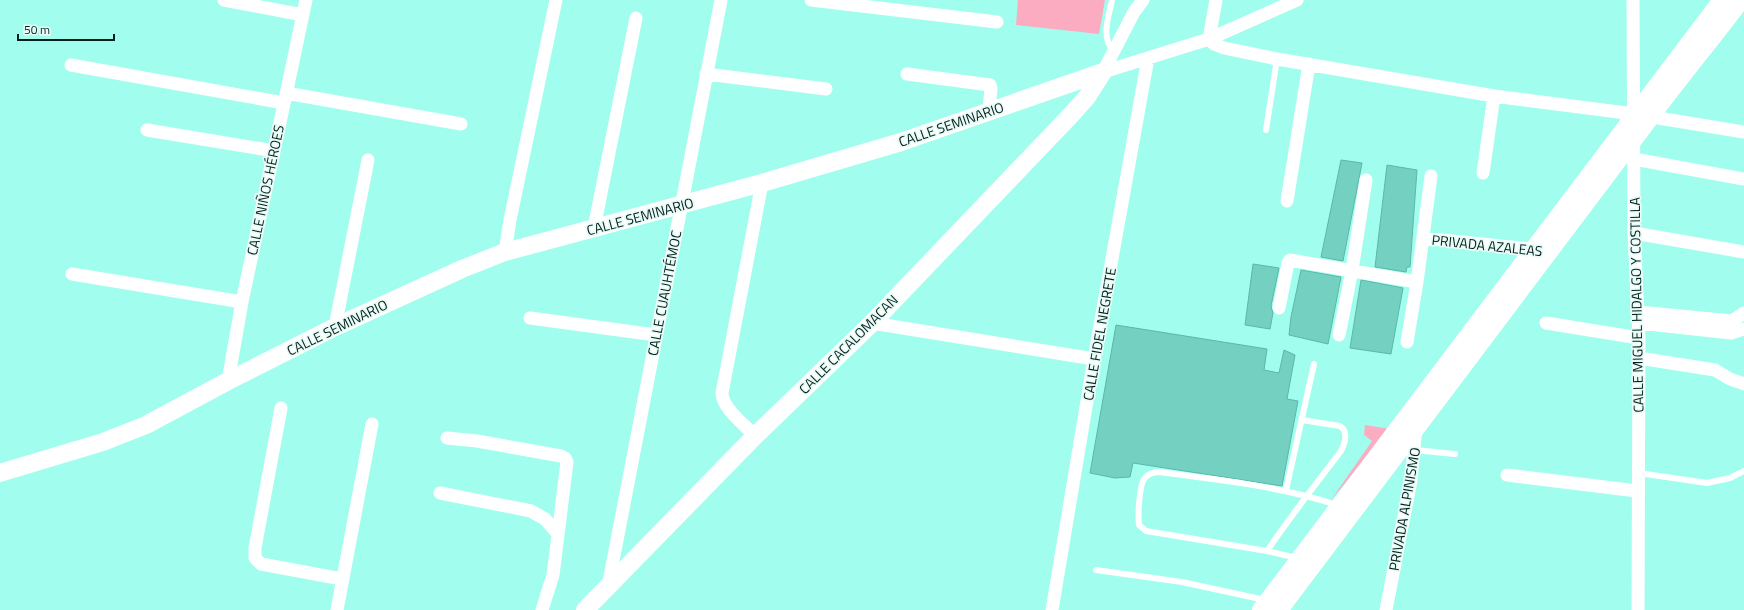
<svg xmlns="http://www.w3.org/2000/svg" width="1744" height="610" font-family="'Titillium Web',sans-serif">
<style>
.green{fill:#fbacc1}
.building{fill:#74d1c2;stroke:#5bb8a9}
.lines{fill:none;stroke-linecap:round;stroke-linejoin:round}
.lane{stroke:#fff;stroke-width:6}
.street{stroke:#fff;stroke-width:13}
.secondary{stroke:#fff;stroke-width:18}
.labels{text-anchor:middle;dominant-baseline:central;stroke-width:3.5;stroke-linejoin:round;paint-order:stroke}
.street-label{font-size:14px;fill:#02201c;stroke:#eafbf7}
</style>
<rect width="100%" height="100%" fill="#a1feee"/>
<path class="green" d="M1018 0H1105L1099 34 1016 25Z
M1365 425 1390 429 1331 500 1372 441 1364 435Z"/>
<path class="building" d="M1341 160 1362 163 1343 261 1321 257Z
M1387 165 1417 170 1410 267H1407L1406 272 1375 267Z
M1253 264 1279 268 1271 306 1273 313 1270 329 1245 325Z
M1301 270 1341 277 1328 344 1289 335 1291 317Z
M1361 280 1403 288 1391 354 1350 348Z
M1116 325 1267 349 1264 370 1279 373 1284 350 1295 355 1287 399 1298 401 1282 486 1133 463 1130 477 1115 478 1090 473Z"/>
<g class="lines">
<path class="lane" d="M1112 0C1109 16 1100 38 1114 51
M1266 130 1277 59
M1302 420 1340 426C1349 432 1345 443 1341 451 1316 484 1290 517 1267 551L1146 531 1139 525C1138 515 1139 487 1144 479 1148 474 1153 472 1159 472 1219 480 1279 486 1337 505
M1415 450 1455 454
M1639 473 1707 483 1730 478 1744 471
M1286 490 1314 364
M1267 551 1297 558
M1096 570 1182 582 1265 600"/>
<path class="street" d="M224 0 303 15
M811 0 997 22
M1633 0 1634 233 1639 338 1638 610
M1209 39 1214 44 1224 48 1277 59 1494 96 1634 114 1744 132
M1209 39 1216 0
M71 65 284 103
M1103 72 1209 39 1297 0
M1103 72 1134 12 1143 0
M706 74 826 89
M907 74 990 85 991 88 989 111
M286 93 461 124
M147 130 274 151
M1634 159 1744 179
M1483 173 1494 96
M1287 201 1309 64
M594 228 636 18
M1634 233 1744 252
M1423 238 1541 250
M505 252 510 220 556 0
M72 274 242 302
M1279 308 1288 263 1290 260 1417 282 1431 176
M1639 312 1732 321 1744 313
M530 318 656 335
M872 323 1094 359
M1546 323 1639 338
M1639 323 1731 333 1744 329
M335 327 368 160
M1339 335 1352 270 1366 180
M1407 342 1417 282
M1639 358 1715 370 1730 379 1744 384
M228 381 242 302 306 0
M281 408 255 548V558L261 564 342 579
M755 436C745 425 722 408 722 393L762 183
M447 438 477 441 561 456 565 458 567 462 553 575 542 610
M1507 475 1637 491
M440 493 531 511 545 519 558 534
M608 587 721 0
M337 610 372 424
M1052 610 1094 359 1148 58
M1386 610 1411 480 1416 426"/>
<path class="secondary" d="M0 473 103 442 146 425 228 381 335 327 462 269 505 252 762 183 901 142 1103 72
M585 610 755 436 872 323 1070 116 1087 97 1103 72
M1261 610 1722 0
M1279 610C1402 446 1526 283 1649 119 1679 78 1711 40 1741 0"/>
</g>
<g class="labels">
<g class="street-label">
<text transform="translate(951 124) rotate(-19)">CALLE SEMINARIO</text>
<text transform="translate(265 190) rotate(-78)">CALLE NIÑOS HÉROES</text>
<text transform="translate(640 216) rotate(-15)">CALLE SEMINARIO</text>
<text transform="translate(1487 245) rotate(6)">PRIVADA AZALEAS</text>
<text transform="translate(664 293) rotate(-79)">CALLE CUAUHTÉMOC</text>
<text transform="translate(1636 305) rotate(-91)">CALLE MIGUEL HIDALGO Y COSTILLA</text>
<text transform="translate(337 327) rotate(-26)">CALLE SEMINARIO</text>
<text transform="translate(1099 334) rotate(-80)">CALLE FIDEL NEGRETE</text>
<text transform="translate(848 344) rotate(-45)">CALLE CACALOMACAN</text>
<text transform="translate(1404 509) rotate(-80)">PRIVADA ALPINISMO</text>
</g>
</g>
<path d="M18 34v6h96v-6" fill="none" stroke="#02201c" stroke-width="2"/>
<text x="24" y="34" font-size="12" fill="#02201c" stroke="#eafbf7" stroke-width="3" paint-order="stroke">50 m</text>
</svg>
